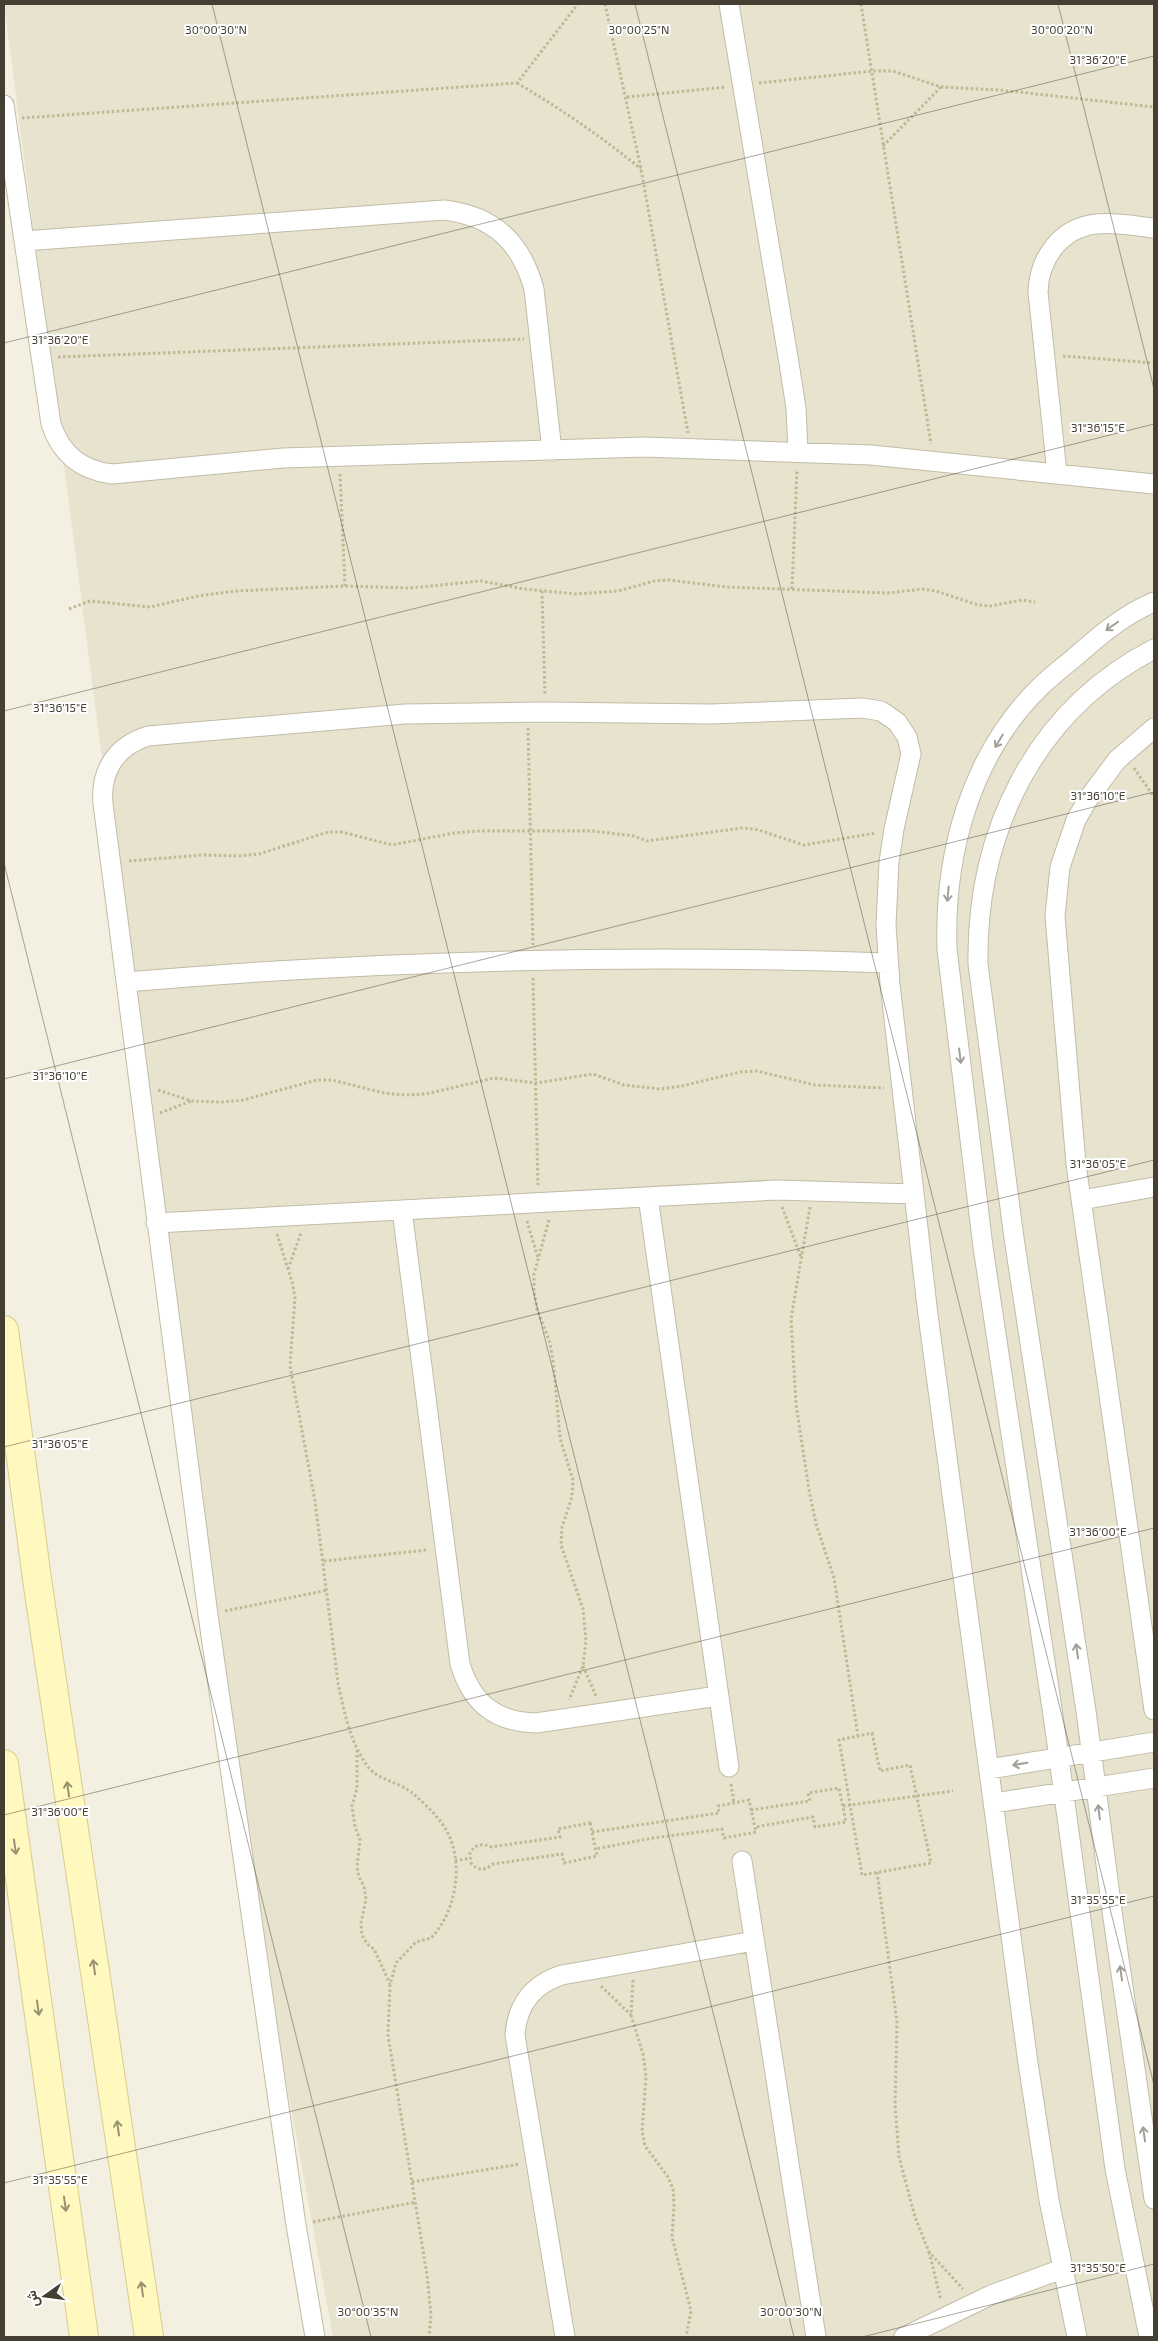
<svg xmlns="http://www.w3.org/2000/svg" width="1158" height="2341" font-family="'Exo 2',Vazirmatn,sans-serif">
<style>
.residential{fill:#e7e3cf}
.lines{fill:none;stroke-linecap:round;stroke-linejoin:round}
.minor-casing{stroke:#c1bca6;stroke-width:21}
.secondary-casing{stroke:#d7cd8c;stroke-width:30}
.path{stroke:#c2b793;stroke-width:3;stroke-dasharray:2.5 2.5;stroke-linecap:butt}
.minor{stroke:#fff;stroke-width:19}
.secondary{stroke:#fff8bf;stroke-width:28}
.oneway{stroke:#a29f98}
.oneway2{stroke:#989271}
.ticks{fill:none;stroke:#443f32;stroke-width:1;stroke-opacity:0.45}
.ticks-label{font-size:12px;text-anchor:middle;fill:#443f32;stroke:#fff;stroke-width:4;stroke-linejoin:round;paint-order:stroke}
</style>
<rect width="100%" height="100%" fill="#f3f0e1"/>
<path class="residential" d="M4 4H1154V2337H333L244 1851Z"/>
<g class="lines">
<defs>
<path id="minor" d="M729 4 789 363 796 408 798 451
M4 105 51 424C61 454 80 470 112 474L283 458 644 447 871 455 1154 484
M24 241 444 210C494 216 521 242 534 289L552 451
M1057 473 1038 292C1039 259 1060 228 1096 224 1115 222 1135 226 1154 228
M1154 649C1034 711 976 833 978 964L1014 1238 1086 1711 1113 1918 1154 2199
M1154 728 1117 760 1088 799 1076 820 1060 867 1055 916 1076 1164 1154 1710
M126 982C382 960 631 954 888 963
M648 1197 729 1767
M1082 1200 1154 1187
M402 1210 460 1664C472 1703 495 1722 536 1723L718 1696
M156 1223 776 1190 914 1194
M989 1769 1154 1742
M994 1803 1154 1778
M742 1861 816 2337
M315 2337 296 2225 208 1615 103 804C100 771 116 746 148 736L405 714 545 712 711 714 862 708 881 711 897 722 907 737 911 754 894 829 889 862 886 925 890 984 928 1315 1028 2063 1049 2200 1077 2337
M565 2337 515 2035C517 2005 533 1984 562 1975L754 1941
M904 2337 991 2295 1062 2269
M1149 2337 1115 2169 1054 1722 983 1247 947 949C944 855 970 756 1039 688 1050 677 1062 668 1074 658 1099 636 1123 615 1154 602"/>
<path id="secondary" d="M4 1330 37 1579 149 2337
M4 1764 84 2337"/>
</defs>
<use href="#minor" class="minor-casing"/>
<use href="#secondary" class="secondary-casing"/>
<path class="path" d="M605 4 641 169 688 433
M861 4 931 444
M517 83C561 109 602 137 641 169
M759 83 873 71H893L941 87 1000 90 1154 107
M627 97 726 87
M22 118 517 83 578 4
M883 146 941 87
M1063 356 1154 363
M58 357 524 339
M340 474 345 586
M792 589 797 469
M542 591 545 695
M69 609 90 601 150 607 198 596 236 591 345 586 409 588 481 581 524 589 576 594 618 591 654 581 669 580 726 587 888 593 922 589 936 591 978 605 990 606 1022 600 1035 602
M528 728 533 945
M1134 768 1154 797
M129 861 202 855 239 856 259 854 328 832H342L392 845 454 833 477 831H592L634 836 647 841 742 828 755 829 804 845 876 833
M533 978 538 1185
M158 1090 192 1101 222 1102 243 1100 317 1080H332L384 1093 406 1095 426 1094 494 1078 536 1083 593 1074 624 1085 660 1089 682 1086 740 1072 757 1071 815 1085 884 1088
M160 1113 191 1101
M782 1207 801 1257
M810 1207 791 1319 796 1404 809 1490 816 1524 834 1578 858 1736
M549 1220 534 1274V1291L537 1309 550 1343 554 1368 560 1438 573 1480 572 1497 562 1527 561 1545 583 1609 586 1640 583 1666 569 1700
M527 1221 538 1258
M277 1234 292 1282 295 1297 290 1366 315 1501 338 1683C344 1711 350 1744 369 1768 379 1780 398 1782 411 1792 423 1802 436 1814 445 1828 465 1860 457 1911 431 1938L416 1942 396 1963 390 1985 388 2035 427 2275 431 2315 429 2337
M288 1269 301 1233
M324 1561 427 1550
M225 1611 328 1590
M583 1666 596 1696
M872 1733 880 1771 910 1765 931 1863 862 1875 839 1740Z
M357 1750V1788L352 1806 355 1827 360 1840 357 1867 359 1877 364 1886 366 1899 361 1923 362 1935 367 1944 374 1949 390 1984
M731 1784 734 1803
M843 1806 953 1791
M751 1810 810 1801 808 1793 839 1788 846 1822 815 1827 813 1817 755 1827
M590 1823 597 1856 564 1863 562 1854 493 1864C485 1871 478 1871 471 1863L470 1853C475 1844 482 1843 491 1847L560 1837 558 1829Z
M592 1832 719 1813 718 1806 749 1800 756 1832 724 1838 722 1829 653 1838 595 1849
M455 1861 470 1858
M877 1872 897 2022 895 2104 899 2157 915 2217 929 2252 963 2289
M633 1980 631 2015 643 2054 646 2076 642 2131 645 2146 668 2177 673 2189 674 2206 672 2237 691 2311 686 2337
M601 1986 631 2015
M412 2182 520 2164
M313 2222 416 2202
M929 2252 941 2300"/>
<use href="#minor" class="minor"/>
<use href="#secondary" class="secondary"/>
</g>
<defs><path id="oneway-shaft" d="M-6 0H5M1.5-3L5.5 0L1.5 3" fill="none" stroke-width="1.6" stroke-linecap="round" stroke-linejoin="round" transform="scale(1.25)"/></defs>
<g class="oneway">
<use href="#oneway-shaft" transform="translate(1112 626) rotate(145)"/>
<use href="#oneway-shaft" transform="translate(999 741) rotate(121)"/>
<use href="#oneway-shaft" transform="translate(948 894) rotate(95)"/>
<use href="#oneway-shaft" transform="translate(960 1056) rotate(83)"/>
<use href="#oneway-shaft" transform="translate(1077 1651) rotate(-98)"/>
<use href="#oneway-shaft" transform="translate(1020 1764) rotate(171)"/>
<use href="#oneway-shaft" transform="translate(1099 1812) rotate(-97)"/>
<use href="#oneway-shaft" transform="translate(1121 1973) rotate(-98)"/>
<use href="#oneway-shaft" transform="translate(1144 2134) rotate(-98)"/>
</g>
<g class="oneway2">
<use href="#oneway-shaft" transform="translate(68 1789) rotate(-98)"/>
<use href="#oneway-shaft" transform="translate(15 1847) rotate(82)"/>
<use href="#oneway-shaft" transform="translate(94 1967) rotate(-98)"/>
<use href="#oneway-shaft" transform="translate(38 2008) rotate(82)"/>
<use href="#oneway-shaft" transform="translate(118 2128) rotate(-98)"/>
<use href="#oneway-shaft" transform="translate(65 2204) rotate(82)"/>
<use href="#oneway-shaft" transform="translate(142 2289) rotate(-98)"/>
</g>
<path class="ticks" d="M212 4 794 2337M635 4 1154 2085M1058 4 1154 389M4 343 1154 56M4 711 1154 424M4 863 371 2337M4 1079 1154 792M4 1447 1154 1160M4 1815 1154 1528M4 2183 1154 1896M862 2337 1154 2264"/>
<g class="ticks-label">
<text x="216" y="34">30°00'30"N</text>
<text x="639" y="34">30°00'25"N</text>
<text x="1062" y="34">30°00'20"N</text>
<text x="1098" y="64">31°36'20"E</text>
<text x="60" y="344">31°36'20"E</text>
<text x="1098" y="432">31°36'15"E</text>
<text x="60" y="712">31°36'15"E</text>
<text x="1098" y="800">31°36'10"E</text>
<text x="60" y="1080">31°36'10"E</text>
<text x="1098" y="1168">31°36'05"E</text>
<text x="60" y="1448">31°36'05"E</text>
<text x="1098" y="1536">31°36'00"E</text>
<text x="60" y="1816">31°36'00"E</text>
<text x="1098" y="1904">31°35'55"E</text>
<text x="60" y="2184">31°35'55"E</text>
<text x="1098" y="2272">31°35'50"E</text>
<text x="368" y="2316">30°00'35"N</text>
<text x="791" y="2316">30°00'30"N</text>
</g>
<rect width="1158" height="2341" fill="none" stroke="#443f32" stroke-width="10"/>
<g transform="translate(45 2296) rotate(256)" stroke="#ffffff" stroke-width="4" paint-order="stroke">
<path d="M0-4L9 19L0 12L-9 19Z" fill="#443f32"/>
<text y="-8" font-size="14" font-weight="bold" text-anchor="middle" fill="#443f32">ش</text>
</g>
</svg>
